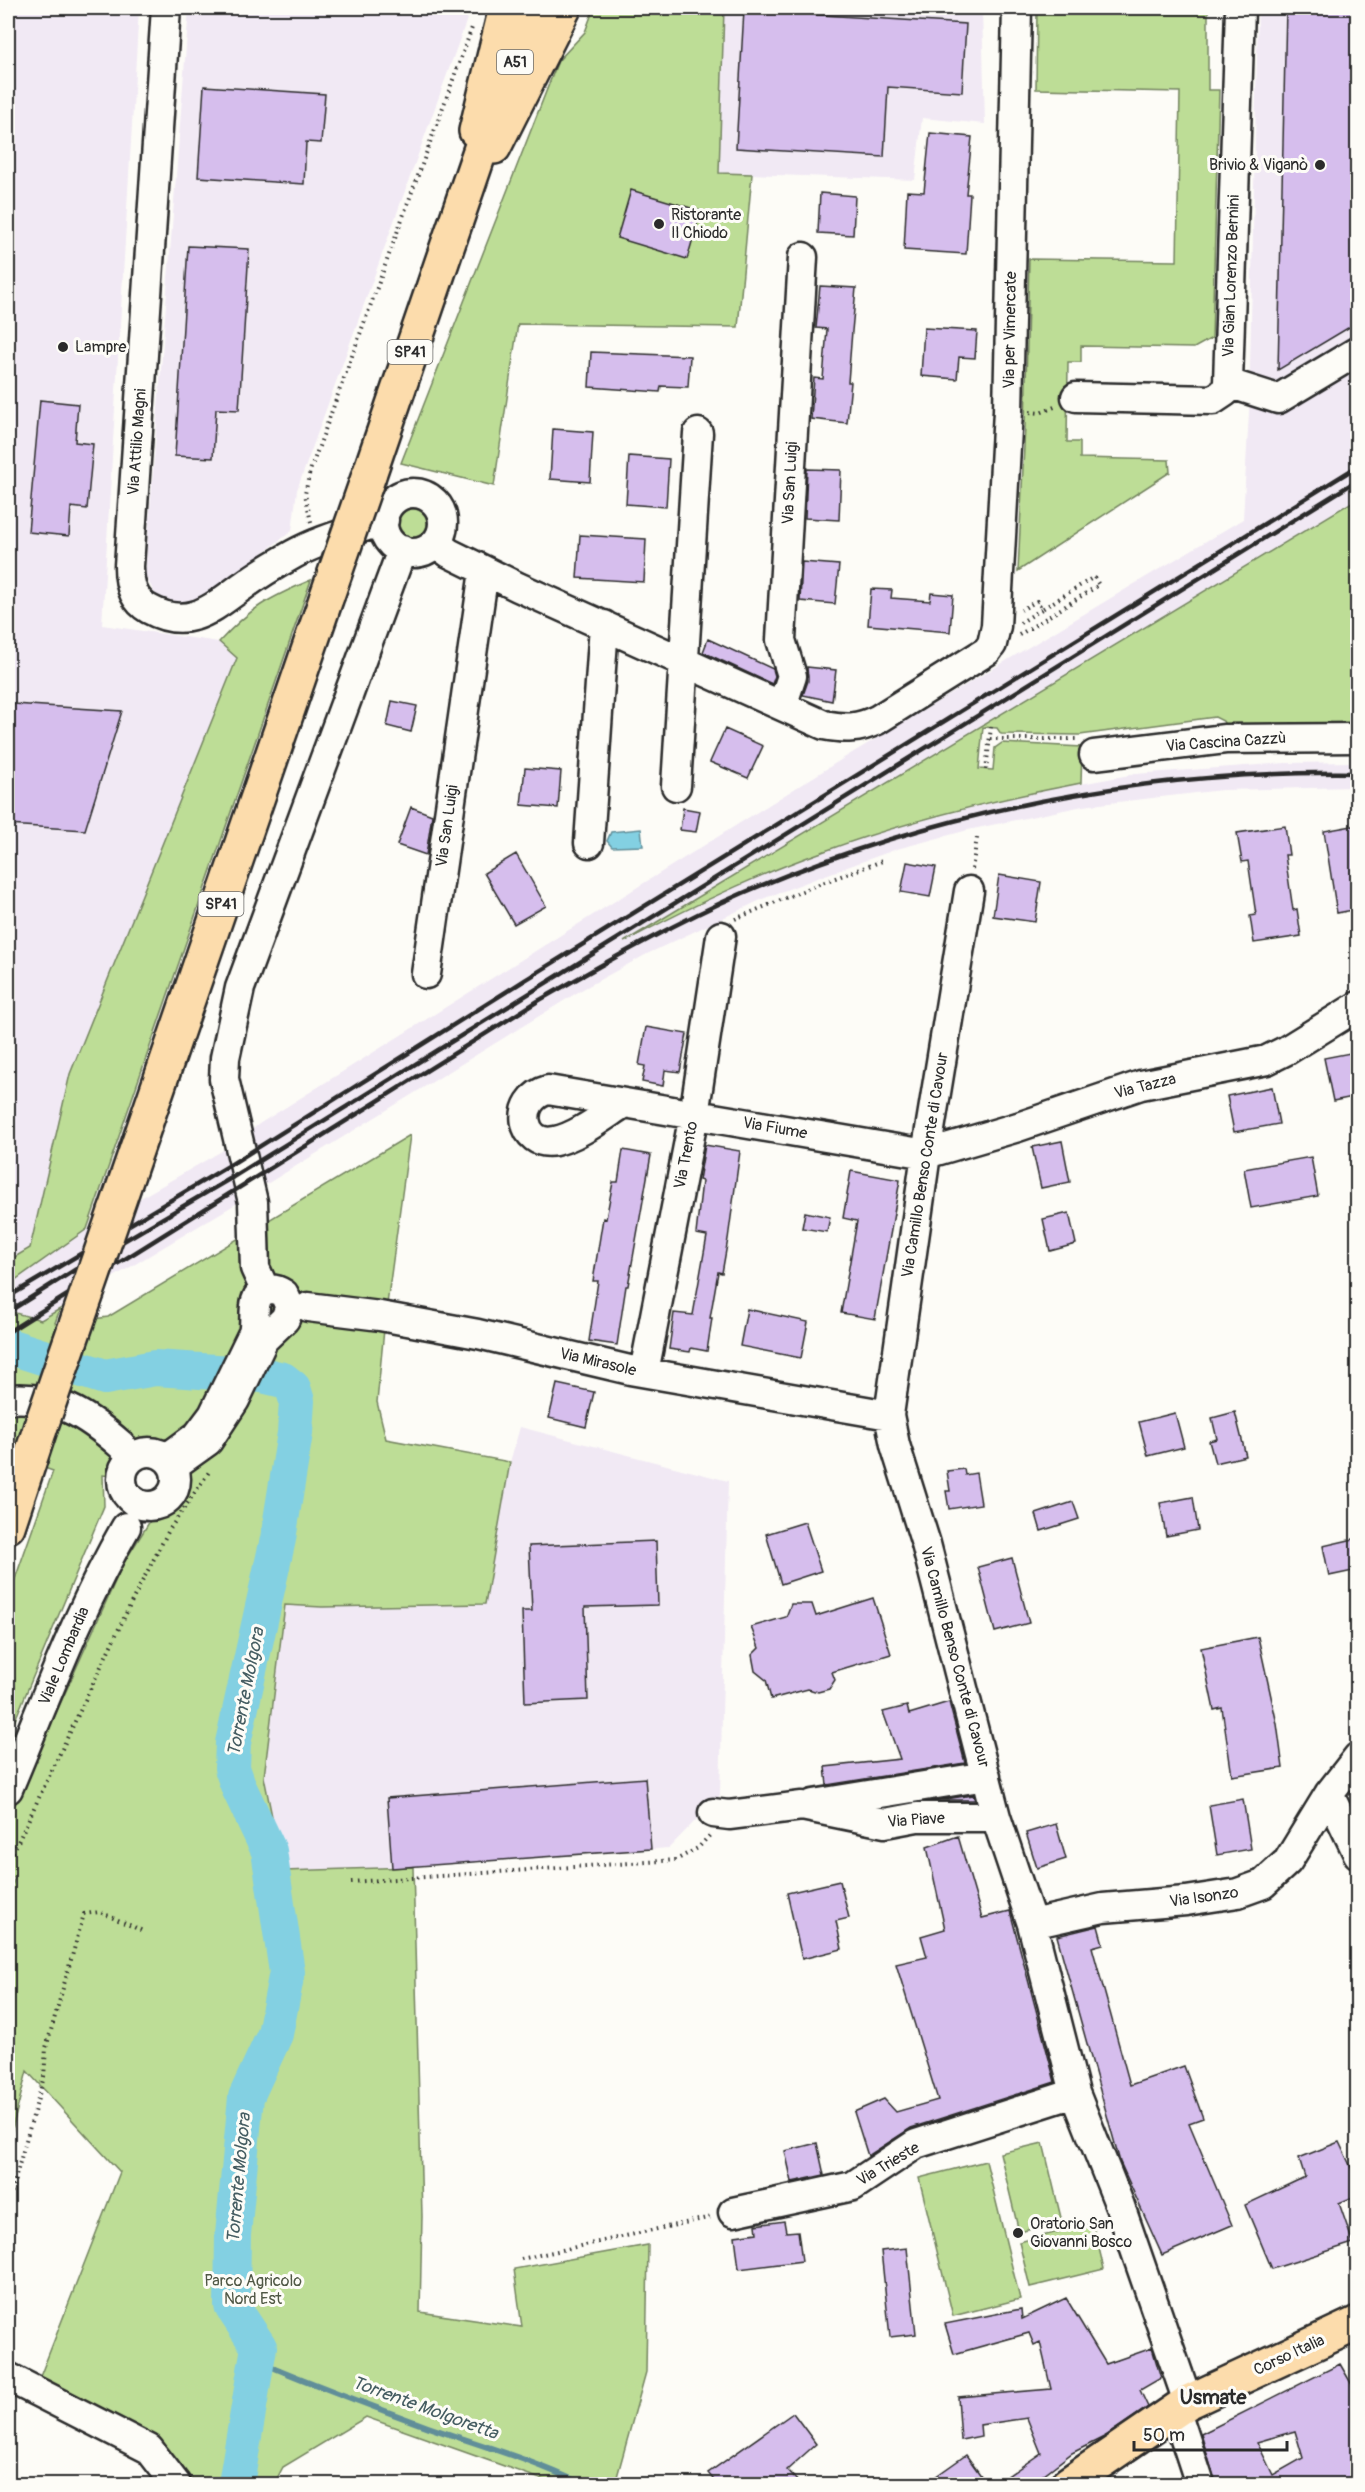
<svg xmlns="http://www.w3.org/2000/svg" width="1365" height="2492" font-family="Pangolin,sans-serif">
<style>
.built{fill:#f1e9f4}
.green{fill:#bddd96;stroke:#748460;stroke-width:1.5}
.water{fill:#83d0e2;stroke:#608e99;stroke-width:1.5}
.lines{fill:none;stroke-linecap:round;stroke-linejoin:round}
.stream{stroke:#608e99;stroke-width:6}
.river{stroke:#83d0e2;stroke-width:36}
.building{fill:#d6beed;stroke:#2b2b2b;stroke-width:1.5;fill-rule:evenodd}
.minor-casing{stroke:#2b2b2b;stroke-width:33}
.major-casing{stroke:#2b2b2b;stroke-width:38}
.highway-casing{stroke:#2b2b2b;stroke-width:38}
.path{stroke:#2b2b2b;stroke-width:4;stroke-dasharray:1.5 4.5;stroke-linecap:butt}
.minor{stroke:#fdfcf7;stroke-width:28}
.major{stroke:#fcdcac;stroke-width:33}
.highway{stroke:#fcdcac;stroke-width:33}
.rail{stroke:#2b2b2b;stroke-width:4.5}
.major-bridge-casing{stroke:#2b2b2b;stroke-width:38;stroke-linecap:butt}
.major-bridge{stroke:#fcdcac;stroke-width:33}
.poi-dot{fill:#2b2b2b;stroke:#fdfcf7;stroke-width:2}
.labels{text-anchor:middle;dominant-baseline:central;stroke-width:6;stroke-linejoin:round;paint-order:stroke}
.shield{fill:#fdfcf7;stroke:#6a6a68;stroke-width:1.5}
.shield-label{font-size:15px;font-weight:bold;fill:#2b2b2b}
.poi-label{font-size:16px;fill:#2b2b2b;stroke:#fdfcf7;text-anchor:start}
.street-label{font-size:16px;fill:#2b2b2b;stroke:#fdfcf7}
.park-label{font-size:16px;fill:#505846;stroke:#fdfcf7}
.water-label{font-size:18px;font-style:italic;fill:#455d62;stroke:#fdfcf7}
.quarter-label{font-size:20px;font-weight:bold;fill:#2b2b2b;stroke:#fdfcf7}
</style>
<rect width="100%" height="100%" fill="#fdfcf7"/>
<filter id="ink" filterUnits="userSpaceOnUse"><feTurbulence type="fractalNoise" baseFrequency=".0167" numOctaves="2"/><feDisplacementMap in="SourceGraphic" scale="12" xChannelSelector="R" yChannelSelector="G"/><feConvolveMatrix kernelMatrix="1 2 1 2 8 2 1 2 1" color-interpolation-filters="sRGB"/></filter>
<g filter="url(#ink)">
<path class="built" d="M8 8H139L102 625 219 642 237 658 70 1074 30 1248 8 1261Z
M189 8H471L297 490 292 531 204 597 180 604 155 594 145 575Z
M724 8H982L985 124 922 118 915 180 719 173Z
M1258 8H1357V499L639 934 739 885 821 852 894 828 1016 796 1135 774 1286 763 1357 762V787L1222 790 1083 806 968 830 897 849 828 874 765 898 647 954 583 989 262 1187 248 1133 259 1124 847 756 1243 519 1249 412Z
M227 1148 239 1202 30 1327 8 1318V1285L87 1229Z
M520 1427 728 1481 720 1795 669 1848 392 1868 283 1871 264 1777 285 1605 322 1607 485 1604 510 1462Z"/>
<path class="green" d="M594 8H724L719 173 752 174 738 327 518 324 494 486 401 463 558 61 585 32Z
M1037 8H1208V90H1219L1212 338 1194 348 1081 346V362H1068L1067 442H1080V458L1169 460 1170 472 1018 571 1025 426 1029 259 1177 261 1180 92 1036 89Z
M1357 499V727L1228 731 1223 721 1215 717 1080 735 1001 734 997 728 983 727 979 769 993 770 995 748 1002 743 1082 747 1081 783C993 800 906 821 822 852 753 876 688 908 624 942Z
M399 523a14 14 0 1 1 28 0a14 14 0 1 1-28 0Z
M311 580 87 1229 8 1285V1261L30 1248 70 1074 237 658 219 642C250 608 269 598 311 580Z
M410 1135 385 1319 377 1402 386 1439 510 1462 485 1604 322 1607 285 1605 264 1777 283 1871 413 1867 422 2216 420 2312 522 2327 514 2269 648 2245 646 2372 615 2484 549 2482 366 2417 283 2467 274 2484H176L34 2392 120 2172 27 2071 8 2145V1895L15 1878 8 1875V1820L123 1564 150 1521 178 1486 180 1474 164 1449C146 1444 135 1445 118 1454L112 1476 103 1475 104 1506 8 1737V1599L53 1471 8 1455V1311L41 1320 60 1309 55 1323 57 1324 108 1317Z
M1043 2143 1062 2222 1019 2232 1000 2153Z
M986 2161 1020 2299 953 2316 919 2178Z
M1093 2223 1104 2269 1030 2287 1019 2242Z"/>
<path class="water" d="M641 829 643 846 612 847 607 841 611 832Z"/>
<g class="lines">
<path class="stream" d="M258 2361C314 2385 371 2406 428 2427 480 2445 532 2460 582 2484"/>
<path class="river" d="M8 1346 105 1377 155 1368 262 1375 283 1380 293 1388 297 1401 295 1433 278 1539 233 1743 232 1768 239 1788 269 1851 287 1972 275 2034 246 2097 233 2235 232 2306 259 2347 236 2484"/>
</g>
<path class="building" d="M1286 8H1358V322L1278 370Z
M744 10 966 24 962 92 888 87 884 157 736 148Z
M204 86 325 94 321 143 306 142 304 184 198 177Z
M930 133 972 137 966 194H970L966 254 904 250 907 191 924 192Z
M631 190 701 211 687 259 617 238Z
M820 193 855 196 853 235 818 233Z
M188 246 249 249 239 410 216 409 213 458 175 456Z
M820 286 856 288 852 331 848 382H851L847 423 811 419 814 378 823 379 827 329 816 328Z
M924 328 977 331 975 358 959 357 957 379 921 376Z
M591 352 690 356 688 387 661 386 660 392 589 387Z
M40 400 78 404 75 442 93 444 87 509 71 507 69 536 28 532Z
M553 429 593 432 590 482 550 479Z
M629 456 669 459 666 507 626 504Z
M807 469 841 470 839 520 805 518Z
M580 535 646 539 644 582 577 578Z
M802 562 839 565 835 604 800 601Z
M871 589 892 590 891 598 930 601 931 593 953 595 950 632 868 625Z
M708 639 773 669 775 676 772 684 703 652Z
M807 667 836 670 832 701 803 695 808 681Z
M392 701 417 706 411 732 387 726Z
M13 704 122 711 85 830 8 825V784Z
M725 729 763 746 748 778 710 762Z
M525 768 561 771 558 808 521 805Z
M411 807 432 815 426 855 397 845Z
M683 808 700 811 696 832 680 830Z
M1358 825V909L1337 913 1324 831Z
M1285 826 1289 855H1285L1293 910 1297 909 1301 936 1254 943 1250 916 1256 915 1248 861 1242 862 1237 833Z
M516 854 546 906 514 924 484 873Z
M907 862 936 867 930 897 901 892Z
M999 875 1041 882 1035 922 993 916Z
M646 1027 687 1034 680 1072 665 1070 663 1086 642 1082 645 1066 639 1065Z
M1355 1052 1358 1064V1096L1333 1101 1324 1058Z
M1272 1087 1279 1124 1234 1132 1227 1096Z
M1062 1141 1070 1182 1041 1188 1032 1147Z
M705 1145 740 1151 728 1239 722 1273 718 1272 710 1318H712L707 1351 691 1348 690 1352 669 1349 674 1313 693 1315 707 1236 696 1234 702 1181 699 1180Z
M623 1150 651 1155 628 1286H626L617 1345 589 1341 598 1281H593L603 1218 606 1219 613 1182H618Z
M1311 1157 1318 1196 1251 1208 1244 1169Z
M851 1171 900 1180 875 1319 841 1313 857 1221 843 1218Z
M805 1212 830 1217 827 1232 802 1228Z
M1069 1213 1076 1244 1050 1251 1043 1219Z
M747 1309 808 1322 801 1358 740 1346Z
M557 1384 594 1392 586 1427 549 1418Z
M1235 1412 1246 1456 1215 1463 1209 1441 1217 1439 1212 1418Z
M1175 1413 1184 1447 1148 1456 1139 1422Z
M964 1469 965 1475 976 1473 981 1504 949 1509 946 1491H950L947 1471Z
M1193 1497 1198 1530 1166 1536 1160 1503Z
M1073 1502 1079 1519 1041 1531 1036 1514Z
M805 1522 821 1571 781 1584 766 1534Z
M1358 1538V1570L1329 1576 1323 1546Z
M656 1541 658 1605 585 1607 588 1700 525 1703 522 1611H532L529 1546Z
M1012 1558 1029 1623 995 1632 978 1567Z
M873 1598 891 1654 832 1672 835 1680 829 1689 818 1692 808 1689 771 1699 766 1680 755 1671 752 1655 759 1648 751 1627 786 1617 791 1604H812L816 1616Z
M1258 1637 1277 1724 1283 1768 1232 1776 1222 1708 1214 1710 1201 1648Z
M949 1702 965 1763 827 1785 825 1767 900 1759 883 1712 907 1706 909 1714Z
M645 1778 651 1849 392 1868 387 1798Z
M973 1795 975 1800H938Z
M1243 1799 1251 1849 1217 1855 1209 1805Z
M1056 1824 1066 1859 1037 1868 1026 1833Z
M958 1836 982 1918 1010 1911 1055 2082 911 2128 868 2156 854 2112 884 2099 896 2112 938 2100 896 1964 927 1957 921 1936 945 1929 927 1847Z
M840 1881 849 1918 836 1921 842 1949 802 1959 787 1893Z
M1098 1926 1103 1944 1092 1947 1130 2085 1184 2066 1203 2118 1189 2123 1232 2225 1162 2255 1120 2162 1057 1936Z
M1339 2142 1358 2182V2195L1339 2203 1353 2243 1272 2269 1245 2205 1305 2177 1299 2158Z
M817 2143 824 2175 792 2182 785 2151Z
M784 2221 786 2232 798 2231 802 2261 739 2269 735 2236 757 2233 756 2225Z
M907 2248 916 2334 890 2337 881 2251Z
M1066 2298 1106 2364 1152 2348 1161 2378 1140 2390 1148 2407 1106 2436 1072 2453 1031 2484H996L1041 2453 1027 2418 980 2425 981 2436 961 2440 958 2397 1051 2389 1040 2342 1034 2345 1029 2333 954 2354 945 2324 1021 2309 1022 2319Z
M1340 2364 1358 2395V2484H1216L1201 2434ZM1295 2431 1303 2458 1273 2475 1257 2442Z
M793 2413 816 2444 787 2470 800 2484H717L708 2473Z
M966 2455 987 2484H925Z"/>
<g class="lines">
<defs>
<path id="minor" d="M166 8 129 566C129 584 133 600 149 609 189 631 212 608 243 586 259 574 276 564 294 554 321 539 354 531 384 520
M1228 383 1278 399 1358 351
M1076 397 1213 400 1225 392 1228 383 1240 8
M383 523a30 30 0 1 1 60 0a30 30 0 1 1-60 0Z
M436 543 449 553 518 587 824 725C845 729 858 729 877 720L987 651 992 644 996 626 1008 411 1017 8
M782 706 792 676 781 640 803 257
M1094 755 1225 739 1358 738
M676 786 698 433
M589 843 604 625
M969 891 926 1154 889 1415 895 1445 926 1544 996 1817 1032 1924 1075 2093 1120 2206 1188 2402
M426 974 484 571
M624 1103C605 1115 577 1137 555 1141 521 1148 513 1099 548 1090L926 1154 1018 1127 1141 1085 1267 1060 1287 1050 1358 1006
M265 1290 255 1268 253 1202 224 1079 225 1058 240 988 402 550
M308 1307 380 1316 478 1334 630 1370 889 1415
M644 1372 694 1115 721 936
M8 1399C56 1395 86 1414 121 1445
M122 1479a27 27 0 1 1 54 0a27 27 0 1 1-54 0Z
M167 1458 198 1435 213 1415 253 1333C257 1320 249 1296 266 1290 273 1288 278 1290 284 1294L290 1307 285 1319 264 1339 235 1400 208 1441 173 1466
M8 1789C45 1701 78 1610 126 1527
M1329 1794 1358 1854
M813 1804 986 1776
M713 1813 729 1815 802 1806 885 1823 917 1817H996
M1032 1924 1103 1908 1186 1901 1238 1893 1263 1884 1288 1861 1329 1794 1358 1757
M733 2212 853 2186 916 2144 1075 2093
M8 2377 149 2449 176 2484
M1176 2411 1200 2484"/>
<path id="major" d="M476 131 506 8
M494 147 564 8
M369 475 492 116
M115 1212 327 596
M8 1526 40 1429
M1068 2484 1188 2402 1358 2323"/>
<path id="highway" d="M492 116 538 8"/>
</defs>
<use href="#minor" class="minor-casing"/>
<use href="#major" class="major-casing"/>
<use href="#highway" class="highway-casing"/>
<path class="path" d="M1030 412 1040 413 1057 406
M311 522 305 494 310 471 473 25
M1020 623 1042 609
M1019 635 1099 585 1094 577 1042 609 1037 601 1021 610
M990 739H1079
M986 770 991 727
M972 869 977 838
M735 919 819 884 885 860
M171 1495 186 1505
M8 1863 132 1601 169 1530 209 1472
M351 1882 676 1860 698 1848 710 1835
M8 2204 44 2077 46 2048 84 1914 100 1912 145 1932
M521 2259 712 2217"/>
<use href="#minor" class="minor"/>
<use href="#major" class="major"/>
<use href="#highway" class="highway"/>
<path class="rail" d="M8 1297 230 1165 525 980 1358 466
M8 1312 81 1266 233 1177 1358 480
M8 1332 538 1001C605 963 672 924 743 893 938 810 1146 770 1358 773"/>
<defs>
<path id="major-bridge" d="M327 596 369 475
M40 1429 115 1212"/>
</defs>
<use href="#major-bridge" class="major-bridge-casing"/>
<use href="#major-bridge" class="major-bridge"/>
</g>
</g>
<g class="poi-dot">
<circle cx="1320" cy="165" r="6"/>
<circle cx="659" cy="224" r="6"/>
<circle cx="63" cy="347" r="6"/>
<circle cx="1018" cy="2233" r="6"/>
</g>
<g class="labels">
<g class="shield">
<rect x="497" y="50" width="36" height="24" rx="4.5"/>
<rect x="387.5" y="340" width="45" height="24" rx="4.5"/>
<rect x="198.5" y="892" width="45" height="24" rx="4.5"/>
</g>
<g class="shield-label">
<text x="515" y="62">A51</text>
<text x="410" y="352">SP41</text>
<text x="221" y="904">SP41</text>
</g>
<g class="poi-label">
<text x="1308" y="165" text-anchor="end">Brivio &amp; Viganò</text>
<text x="671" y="215">Ristorante<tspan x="671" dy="18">Il Chiodo</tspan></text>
<text x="75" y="347">Lampre</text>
<text x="1030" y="2224">Oratorio San<tspan x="1030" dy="18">Giovanni Bosco</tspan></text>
</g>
<g class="street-label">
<text transform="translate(1231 276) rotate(-88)">Via Gian Lorenzo Bernini</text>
<text transform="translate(1010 330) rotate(-89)">Via per Vimercate</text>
<text transform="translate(137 442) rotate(-86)">Via Attilio Magni</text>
<text transform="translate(790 483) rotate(-87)">Via San Luigi</text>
<text transform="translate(1226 742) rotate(-4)">Via Cascina Cazzù</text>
<text transform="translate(447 826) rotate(-82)">Via San Luigi</text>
<text transform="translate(1145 1086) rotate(-14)">Via Tazza</text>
<text transform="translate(775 1128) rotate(10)">Via Fiume</text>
<text transform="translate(686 1155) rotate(-79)">Via Trento</text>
<text transform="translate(925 1165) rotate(-81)">Via Camillo Benso Conte di Cavour</text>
<text transform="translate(598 1362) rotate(13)">Via Mirasole</text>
<text transform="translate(64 1656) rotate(-67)">Viale Lombardia</text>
<text transform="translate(955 1657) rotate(75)">Via Camillo Benso Conte di Cavour</text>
<text transform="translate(916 1820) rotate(-4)">Via Piave</text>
<text transform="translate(1204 1897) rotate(-8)">Via Isonzo</text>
<text transform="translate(888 2164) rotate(-31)">Via Trieste</text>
<text transform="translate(1289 2355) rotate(-25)">Corso Italia</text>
</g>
<g class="park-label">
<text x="253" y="2281">Parco Agricolo<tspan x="253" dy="18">Nord Est</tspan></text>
</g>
<g class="water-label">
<text transform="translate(246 1692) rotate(-79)">Torrente Molgora</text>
<text transform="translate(239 2178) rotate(-85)">Torrente Molgora</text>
<text transform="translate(425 2408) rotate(20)">Torrente Molgoretta</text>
</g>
<g class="quarter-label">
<text x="1213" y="2397">Usmate</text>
</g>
</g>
<rect width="1365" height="2492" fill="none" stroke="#fdfcf7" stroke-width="30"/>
<rect x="15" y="15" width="1335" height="2462" fill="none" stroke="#2b2b2b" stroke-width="2" filter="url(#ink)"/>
<path d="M1134 2441v9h153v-9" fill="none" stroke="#2b2b2b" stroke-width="3"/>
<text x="1143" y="2441" font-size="18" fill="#2b2b2b" stroke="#fdfcf7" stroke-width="4.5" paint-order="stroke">50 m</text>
</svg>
